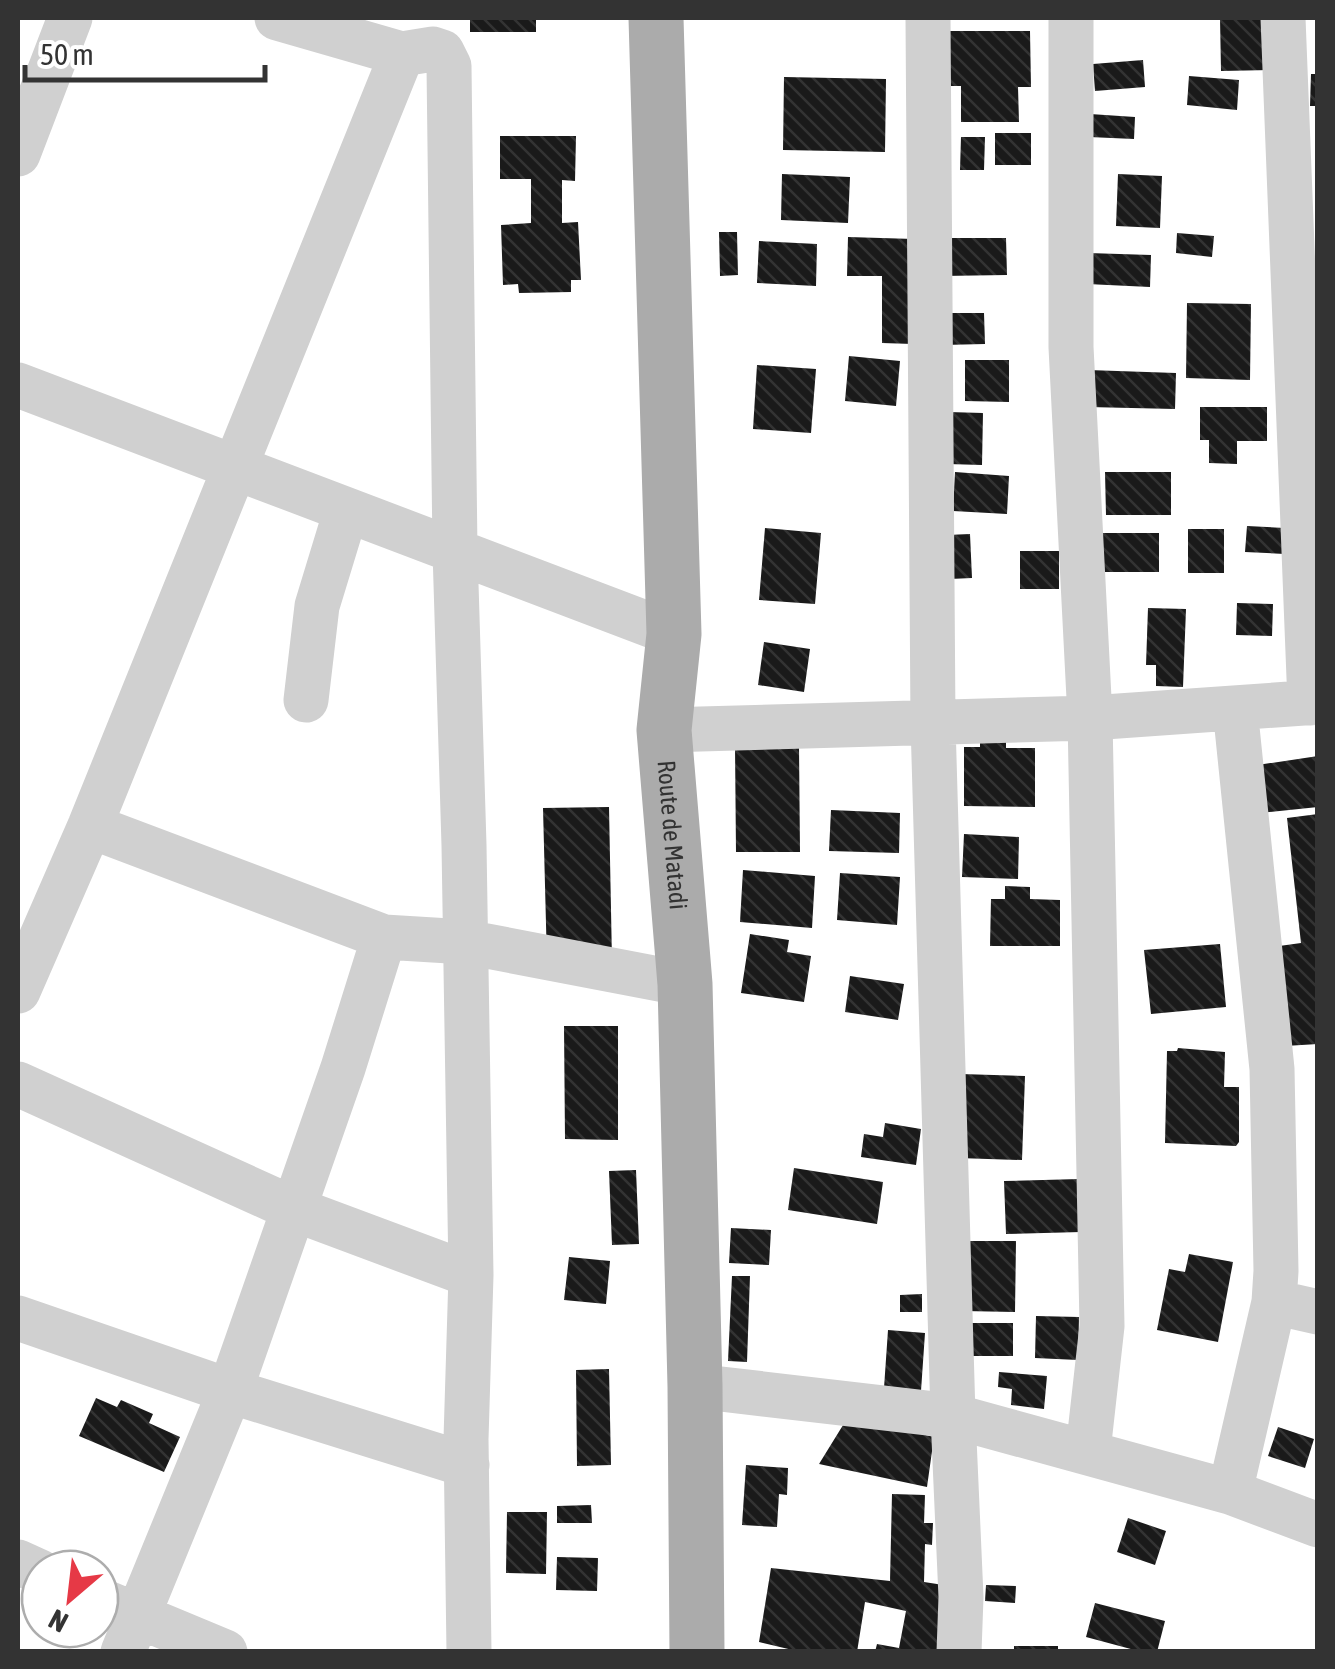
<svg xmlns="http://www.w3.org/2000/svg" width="1335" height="1669" font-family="'Asap Condensed',sans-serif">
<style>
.building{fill:url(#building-back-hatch)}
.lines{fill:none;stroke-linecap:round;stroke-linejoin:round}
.minor{stroke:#d0d0d0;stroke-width:45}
.major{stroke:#ababab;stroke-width:55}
.labels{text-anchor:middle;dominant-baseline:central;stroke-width:10;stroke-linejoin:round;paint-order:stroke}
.street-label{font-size:25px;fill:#333;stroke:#fff}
</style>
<defs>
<pattern id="building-back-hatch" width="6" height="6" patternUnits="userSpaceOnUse" patternTransform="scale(2.5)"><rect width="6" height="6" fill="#1a1a1a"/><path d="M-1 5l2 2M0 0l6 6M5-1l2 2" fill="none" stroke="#333"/></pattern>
</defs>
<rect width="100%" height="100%" fill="#fff"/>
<path class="building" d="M470 18H536V32H470Z
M1220 18H1270L1271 70 1221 71Z
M948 31H1030L1031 87H1018L1019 122H961V86H949Z
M1143 60 1145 87 1095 91 1093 64Z
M1311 74H1318V106H1310Z
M1189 76 1239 80 1237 110 1187 105Z
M784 77 886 79 885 152 783 150Z
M1090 114 1135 117 1134 139 1089 137Z
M995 133H1031V165H995Z
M500 136H576L575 181 562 180V223L578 222 581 280H571V292L519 293 518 284 503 285 501 225 531 223V179H500Z
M961 137H985L984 170H960Z
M782 174 850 177 848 223 781 220Z
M1118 174 1162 176 1160 228 1116 226Z
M719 232H737L738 275 720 276Z
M1177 233 1214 236 1212 257 1176 253Z
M848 237 914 239 913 344 882 343V276H847Z
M942 238H1006L1007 275 942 276Z
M759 241 817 244 816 286 757 283Z
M1088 253 1151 255 1150 287 1087 284Z
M1187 303 1251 304 1250 380 1186 378Z
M943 313H984L985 344 943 345Z
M849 356 900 361 896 406 845 401Z
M965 360H1009V402L965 401Z
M757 365 816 369 811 433 753 429Z
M1088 370 1176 373 1175 409 1088 407Z
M1200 407H1267V441H1237V464L1209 463V440H1200Z
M948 412 983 413 982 465 947 464Z
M955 472 1009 476 1007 514 953 511Z
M1105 472H1171V515H1106Z
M1247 526 1285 528V554L1245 552Z
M765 528 821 533 815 604 759 600Z
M1188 529H1224V573H1188Z
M1101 533H1159V572H1101Z
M970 534 972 578 950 579 947 535Z
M1020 551H1059V589H1020Z
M1237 603 1273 604 1272 636 1236 635Z
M1148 608 1186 609 1183 687 1156 686V665H1146Z
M764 642 810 649 804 692 758 685Z
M1006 734V748H1035V807L964 806V747H980V735Z
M735 746H799L800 852H736Z
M1318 756V807L1259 813 1251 766Z
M609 807 612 961 547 963 543 808Z
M831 810 900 813 899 853 829 851Z
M1318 814V1044L1285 1046 1272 947 1301 943 1287 818Z
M964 834 1019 837 1018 879 962 877Z
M743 870 815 876 812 928 740 922Z
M840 873 900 877 897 925 837 920Z
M1005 886 1030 887V899L1060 900V946H990L991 899H1005Z
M750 934 789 940 787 952 811 956 804 1002 741 993Z
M1220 944 1226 1007 1151 1014 1144 950Z
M850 976 904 984 898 1020 845 1012Z
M564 1026H618V1140L565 1139Z
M1178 1048 1225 1052 1224 1087H1239V1142L1236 1146 1165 1143 1167 1051H1177Z
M961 1074 1025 1076 1022 1160 958 1158Z
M885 1123 921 1129 916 1165 861 1157 864 1134 883 1137Z
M794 1168 883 1182 877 1224 788 1210Z
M636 1170 639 1244 612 1245 609 1171Z
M1079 1179 1081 1232 1006 1234 1004 1181Z
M731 1228 771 1230 769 1265 729 1263Z
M964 1241H1016L1015 1312 963 1311Z
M1189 1254 1233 1262 1218 1342 1157 1330 1169 1269 1185 1272Z
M569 1257 610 1261 606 1304 564 1300Z
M732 1276H750L747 1362 728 1361Z
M922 1294V1312H900V1295Z
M1036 1316 1079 1317 1078 1360 1035 1358Z
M965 1323H1013V1356H966Z
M888 1330 925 1333 921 1391 884 1388Z
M609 1369 611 1465 577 1466 576 1370Z
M999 1372 1047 1376 1044 1409 1011 1405 1012 1389 998 1387Z
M96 1398 117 1407 121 1400 153 1414 149 1423 180 1437 164 1472 79 1436Z
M848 1417 934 1437 927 1487 819 1464Z
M1278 1427 1314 1439 1305 1468 1268 1456Z
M746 1465 788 1468 787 1495 779 1494 777 1527 742 1525Z
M892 1494 925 1495 924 1523H933L932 1545 925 1544 924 1582 950 1586V1652H875L877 1644 899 1648 906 1611 865 1602 857 1652H801L759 1642 771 1568 890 1581Z
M591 1505 592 1523H557V1506Z
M507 1512H547L546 1574 506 1573Z
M1128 1518 1166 1531 1155 1565 1117 1552Z
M557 1557 598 1558 597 1591 556 1590Z
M986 1585 1016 1586 1015 1603 985 1601Z
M1095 1603 1165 1621 1157 1652H1142L1086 1637Z
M1014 1646H1058V1652H1014Z"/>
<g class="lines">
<path class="minor" d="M277 18 402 54 433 49 442 52 449 66 455 551 464 845 471 1275 466 1439 469 1652
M928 18 933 723 953 1416 961 1597 959 1652
M1071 18V347L1090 718 1102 1326 1088 1451
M1283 18 1310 703
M18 154 70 18
M18 385 674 634
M306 700 317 606 346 511
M664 730 1090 718 1318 702
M90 826 384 937 466 942 685 984
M18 991 90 826 402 54
M18 1084 294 1209 471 1275
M1274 1302 1318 1312
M18 1318 230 1391 467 1465
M695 1386 953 1416 1230 1492 1318 1525
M1230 1492 1274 1302 1276 1271 1272 1069 1235 708
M18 1562 40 1572
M100 1600 225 1652
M123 1652 230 1391 343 1068 384 937"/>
<path class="major" id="s1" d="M656 18 674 634 664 730 685 984 695 1386 697 1652"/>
</g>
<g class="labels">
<g class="street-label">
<text stroke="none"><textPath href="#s1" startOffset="818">Route de Matadi</textPath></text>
</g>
</g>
<rect width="1335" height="1669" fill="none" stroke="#333333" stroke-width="40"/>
<g transform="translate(70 1599) rotate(208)"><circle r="48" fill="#ffffff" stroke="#adadad" stroke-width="2.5"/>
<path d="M0-8L18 38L0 25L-18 38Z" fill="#e63946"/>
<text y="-15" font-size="28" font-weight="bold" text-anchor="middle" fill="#333333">N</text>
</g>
<path d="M25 65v15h240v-15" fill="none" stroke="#333333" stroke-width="5"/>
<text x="40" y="65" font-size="30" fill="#333333" stroke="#ffffff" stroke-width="8" paint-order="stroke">50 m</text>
</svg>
